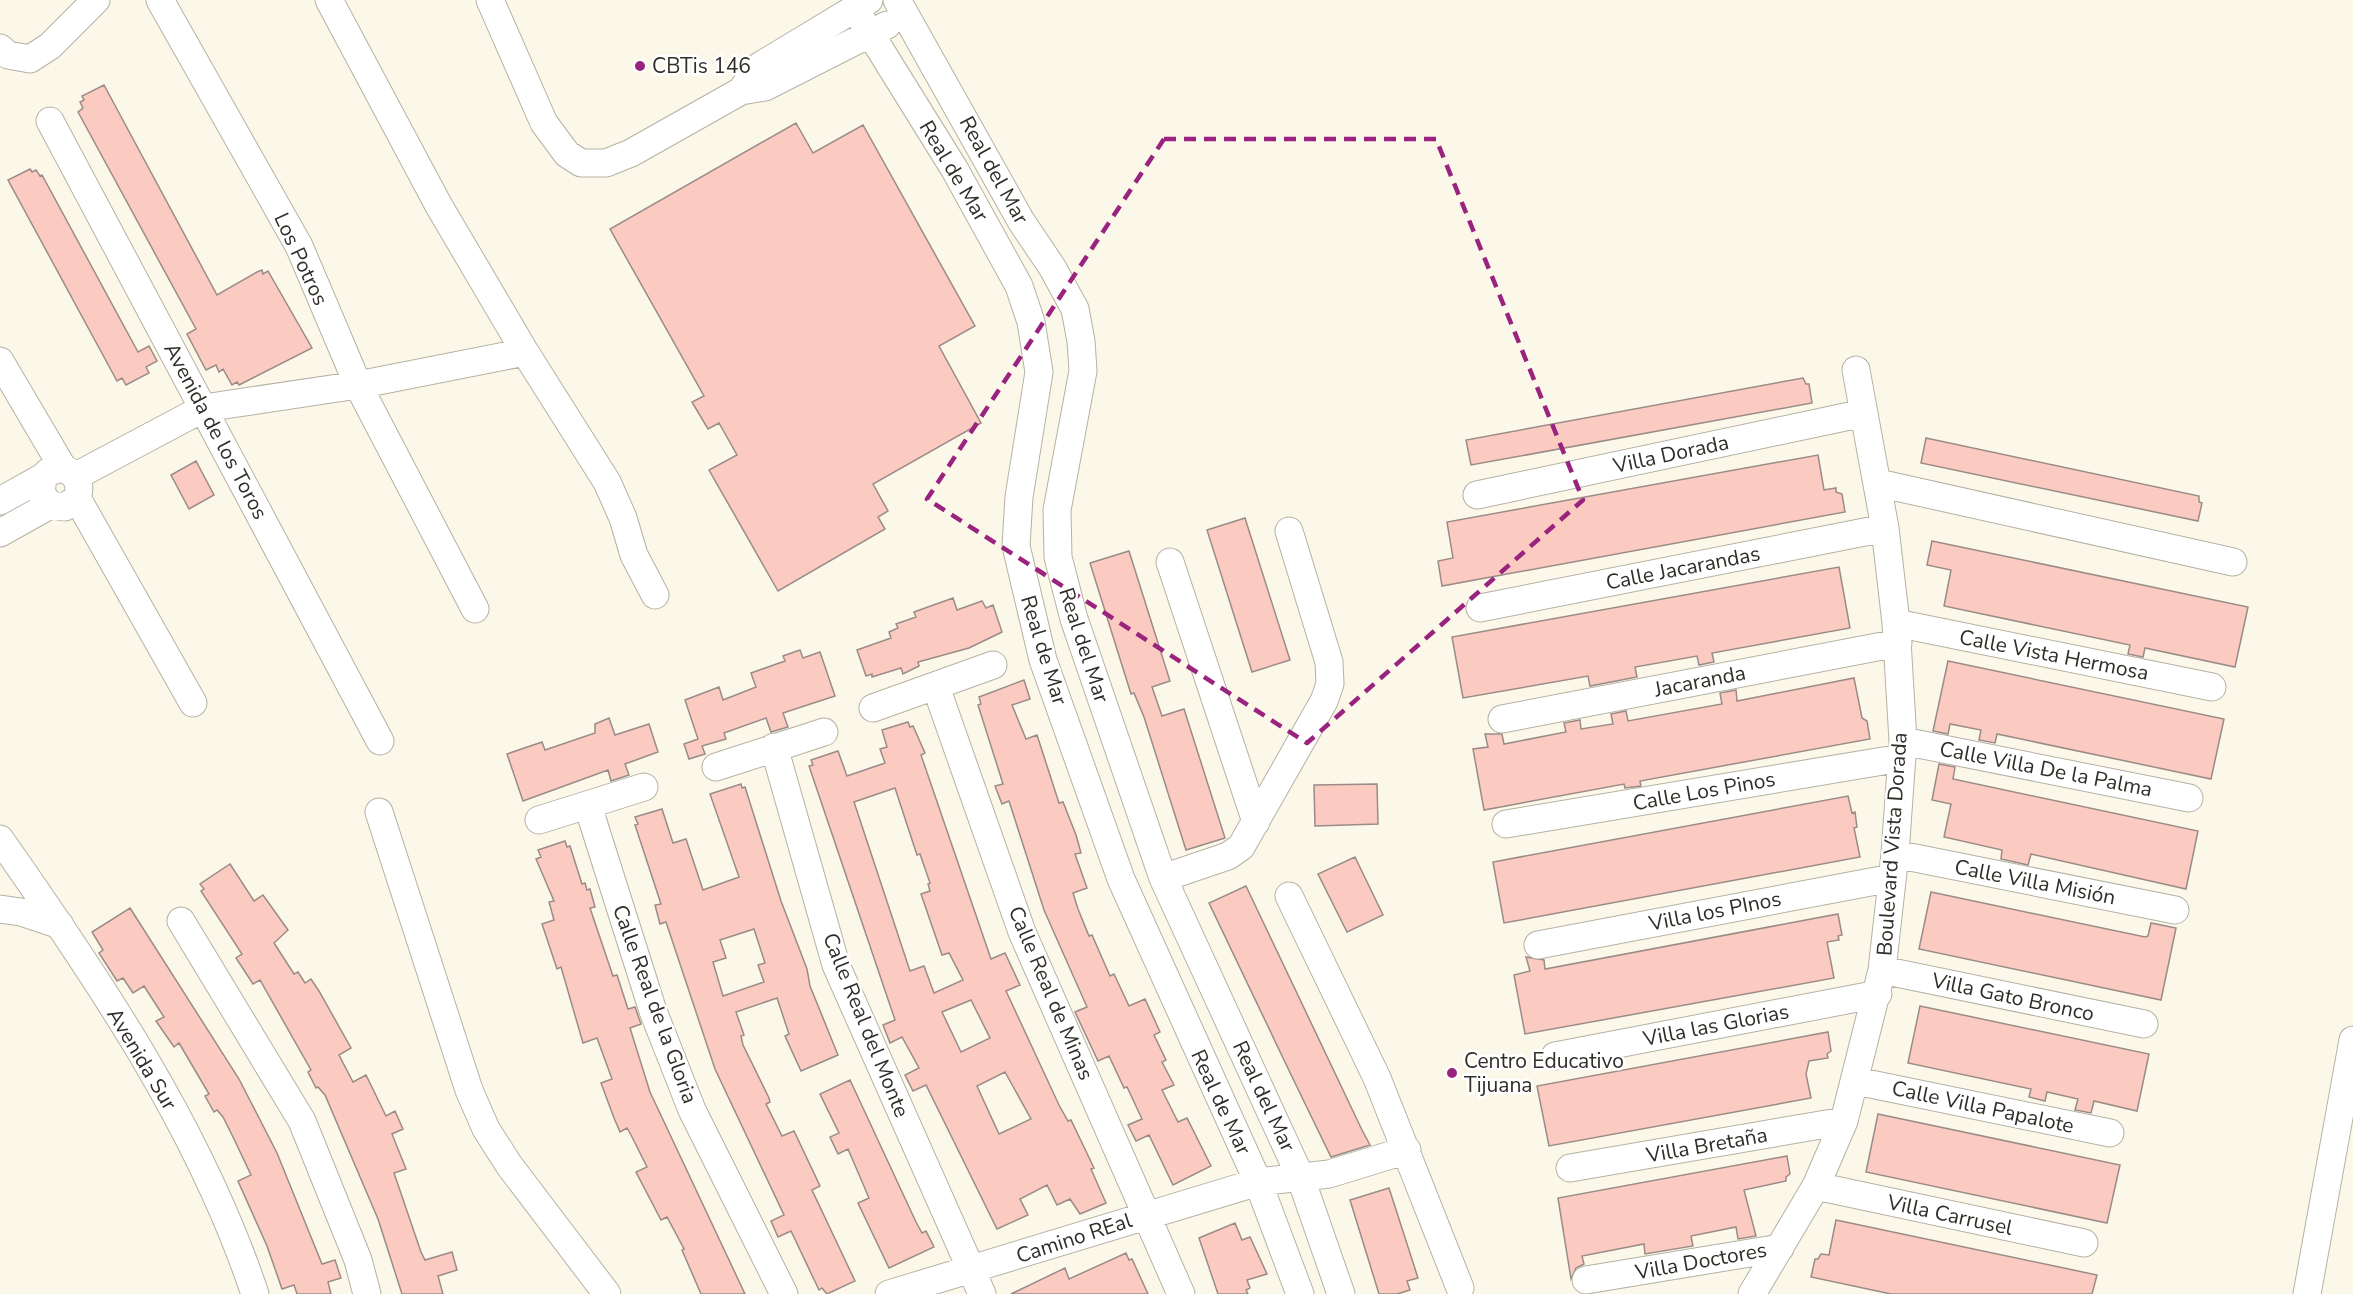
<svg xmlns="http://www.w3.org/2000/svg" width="2353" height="1294" font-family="'Nunito Sans',sans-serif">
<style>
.building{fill:#fbcbc1;stroke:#9b8b88;stroke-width:1.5;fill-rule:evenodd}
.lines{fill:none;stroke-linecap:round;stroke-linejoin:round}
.minor-casing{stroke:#b5b2a4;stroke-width:29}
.minor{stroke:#fff;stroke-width:27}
.marked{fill:none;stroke:#99237e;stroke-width:4.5;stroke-dasharray:12 8;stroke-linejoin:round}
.poi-dot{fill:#99237e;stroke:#fff;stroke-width:2}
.labels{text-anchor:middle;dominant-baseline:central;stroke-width:5;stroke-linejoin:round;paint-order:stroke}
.poi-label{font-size:21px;fill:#302e29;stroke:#fff;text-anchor:start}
.street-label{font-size:21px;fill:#302e29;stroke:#fff}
</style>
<rect width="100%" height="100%" fill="#fcf8e9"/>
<path class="building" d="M104 85 217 295 257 272 262 270 263 274 268 271 312 348 239 385 237 382 232 385 223 369 219 372 216 365 206 370 187 334 196 329 78 112 83 108 80 102 84 100 82 96Z
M796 123 813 153 863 125 975 326 939 346 981 423 873 484 888 511 878 517 885 529 778 591 709 470 737 455 719 423 708 429 692 402 704 396 610 229Z
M30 169 32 172 36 170 40 176 42 175 138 352 149 346 157 361 146 367 149 373 126 385 122 378 117 381 8 180Z
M1803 378 1806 384H1809L1812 403 1471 465 1466 440Z
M1926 438 2199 496V502L2202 503 2198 521 1921 463Z
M1818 455 1824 490 1836 488V492L1842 494 1845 512 1442 586 1438 561 1453 558 1447 522Z
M196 461 214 495 189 509 171 475Z
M1245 518 1290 660 1252 672 1207 530Z
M1932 541 2248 607 2235 667 2145 648 2143 657 2128 654 2130 645 1944 606 1951 570 1927 565Z
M1129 551 1170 681 1152 687 1162 716 1184 709 1225 838 1186 850 1144 717 1134 693 1131 694 1090 563Z
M1839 567 1850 628 1712 653 1714 662 1699 665 1697 656 1635 667 1637 677 1590 686 1588 676 1463 698 1452 637Z
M953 598 957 610 982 601 986 608 993 605 1002 632 969 648 918 662 919 666 903 674 901 668 872 677V674L866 676 857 650 891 638 889 632 898 628 896 624 916 617 914 612Z
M800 650 803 658 820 652 835 696 783 713 788 727 771 732 766 718 724 733 726 739 702 746 705 754 689 759 684 744 698 739 685 700 719 687 723 700 756 687 751 673 785 661 783 656Z
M1948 661 2224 719 2211 779 1997 734 1995 743 1979 740 1981 730 1950 724 1948 734 1933 731Z
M1854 678 1862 718 1867 721 1870 739 1640 781 1641 786 1625 788 1624 784 1484 810 1473 749 1488 747 1485 734H1502L1504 744 1566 732 1564 723 1580 720 1581 729 1613 724 1611 714 1626 711 1628 721 1722 704 1720 693 1736 690 1737 701Z
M1024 680 1030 699 1012 705 1026 739 1037 735 1059 803 1063 802 1076 835 1081 853 1075 854 1087 888 1073 893 1078 909 1089 936 1092 935 1110 976 1114 974 1129 1006 1145 999 1160 1032 1154 1035 1166 1060 1162 1062 1174 1085 1162 1090 1178 1122 1187 1118 1211 1166 1173 1185 1149 1135 1136 1141 1128 1125 1142 1119 1127 1087 1124 1088 1109 1056 1098 1061 1075 1012 1087 1007 1044 910 1009 801 1002 804 995 786 1003 784 978 705 981 704 979 697Z
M609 718 615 735 649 724 658 752 625 764 629 775 611 781 608 770 523 801 507 754 542 742 545 750 595 733V724Z
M908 722 910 727 913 726 925 753 921 755 991 959 1005 953 1020 985 1006 991 1059 1105 1068 1121 1071 1120 1094 1168 1091 1169 1106 1203 1080 1214 1070 1199 1057 1205 1047 1185 1020 1199 1028 1215 997 1229 926 1085 913 1091 905 1075 919 1068 902 1037 890 1043 883 1025 895 1020 809 766 813 765 811 760 838 751 847 776 885 763 880 749 887 747 882 730ZM895 788 917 855 920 854 930 883 928 884 930 891 921 894 942 955 949 953 963 980 934 993 924 966 910 971 854 802ZM971 1000 990 1038 961 1052 942 1012ZM1005 1072 1031 1119 999 1134 977 1086Z
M1939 764 1955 767 1953 779 2198 831 2186 889 2031 854 2028 865 2001 859 2002 850 1944 837 1951 804 1932 800Z
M741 784 742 788 745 787 781 901 807 969 810 986 838 1055 801 1071 785 1036 789 1034 777 998 736 1012 744 1035 741 1036 743 1045 769 1098 770 1102 766 1104 782 1136 794 1131 820 1186 812 1190 855 1281 827 1294 822 1288 819 1290 791 1231 778 1237 771 1221 784 1215 715 1069 666 922 660 924 655 905 661 904 635 825 638 824 635 817 662 809 673 843 686 839 703 890 739 877 710 794ZM754 929 765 963 758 965 764 982 723 996 713 962 726 958 720 940Z
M1377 784 1378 824 1315 826 1314 785Z
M1848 796 1852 813 1855 812 1857 827 1854 828 1860 857 1504 923 1493 862Z
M565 841 567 847 570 846 582 884 585 883 587 890 590 889 595 907 590 908 613 976 617 975 628 1009 635 1007 641 1024 630 1028 650 1092 745 1294H701L682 1250 684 1249 667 1217 661 1220 636 1172 647 1167 631 1135 627 1128 620 1132 614 1118 601 1083 612 1079 597 1038 583 1043 561 967 557 969 542 924 554 920 549 902 554 901 536 859 541 857 538 850Z
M1355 857 1383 915 1347 932 1318 874Z
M230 864 254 901 263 895 288 930 274 943 294 974 298 972 305 983 311 979 319 991 351 1048 339 1055 353 1082 366 1075 386 1116 395 1111 403 1129 392 1134 406 1169 394 1173 421 1252 425 1260 452 1252 457 1270 438 1276 443 1294H402L378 1219 325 1095 318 1087 316 1088 308 1072 311 1070 260 980 253 984 236 958 242 954 201 891 204 889 200 884Z
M1246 886 1362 1130 1370 1145 1331 1157 1295 1083 1209 903Z
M1931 892 2145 937 2148 936 2151 923 2176 928 2161 1000 1919 949Z
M130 908 239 1079 277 1153 322 1264 335 1260 341 1278 328 1282 331 1294H297L294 1285 282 1289 267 1246 238 1181 251 1175 233 1137 223 1117 217 1110 214 1112 205 1096 209 1094 179 1043 174 1047 156 1021 164 1017 144 986 133 993 123 978 117 981 99 953 103 950 92 932Z
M1838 914 1842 935 1838 936 1839 940 1827 942 1834 978 1525 1034 1514 975 1530 971 1526 957 1544 960 1545 969Z
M1920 1006 2149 1054 2137 1111 2094 1101 2091 1113 2075 1110 2078 1099 2047 1092 2045 1101 2029 1097 2031 1089 1908 1063Z
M1828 1032 1831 1051 1827 1054 1828 1058 1809 1061 1806 1074 1811 1098 1549 1146 1537 1086Z
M850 1080 916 1222 922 1233 926 1231 934 1247 889 1268 858 1203 869 1198 848 1149 838 1154 830 1137 839 1133 820 1094Z
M1878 1114 2120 1165 2107 1223 1866 1172Z
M1787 1156 1790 1174 1786 1177V1181L1744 1190 1756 1236 1738 1239 1736 1227 1691 1236 1693 1246 1645 1254 1644 1244 1582 1256 1584 1264 1576 1268 1571 1279 1558 1198Z
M1389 1188 1418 1278 1407 1281 1410 1290 1397 1294H1379L1350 1200Z
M1836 1220 2097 1275 2092 1294H1891L1811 1277 1815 1259H1818L1821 1254 1829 1255Z
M1235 1223 1242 1240 1250 1237 1267 1274 1247 1280 1250 1288 1246 1290 1248 1294H1218L1199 1238Z
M1126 1253 1129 1260 1132 1259 1148 1294H1011L1065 1268 1069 1279Z"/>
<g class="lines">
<defs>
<path id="minor" d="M160 0 299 246 358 385 475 609
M329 0 439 206 525 352
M490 0 544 123 567 154 581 163H606L631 153 741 91 765 87 887 25
M897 0 1021 221 1052 267 1075 309 1081 341 1083 371 1057 510 1058 557 1074 619 1163 878 1300 1176 1341 1294
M855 9 955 170 1019 286 1031 322 1039 372 1019 497 1016 546 1043 660 1121 879 1258 1182 1300 1294
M0 48 8 55 30 59 50 46 96 0
M741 91 758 67 869 0
M50 121 380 741
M0 361 63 468
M76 476 204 408 358 385 525 352 607 482 623 518 634 555 655 595
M1878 483 2233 562
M1477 495 1864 413
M77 498 193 703
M0 501 43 477 48 472 63 468C77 474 82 484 77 498L65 507 50 505 41 493 43 477
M0 533 50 505
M1170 562 1256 822
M1480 608 1885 528
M1896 623 2212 687
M936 687 1022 932 1181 1294
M873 708 993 665
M1502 719 1898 643
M1903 741 2189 798
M774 747 836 965 982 1294
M716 767 824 732
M588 806 653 1011 692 1110 784 1294
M379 812 469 1090 486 1129 509 1165 607 1294
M539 820 644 787
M1506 824 1901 758
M0 839C99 980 200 1129 255 1294
M1895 854 2175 910
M1163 878 1228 856 1241 847 1324 701 1330 684 1329 662 1289 531
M1289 896 1377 1078 1460 1288
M0 909 21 912 60 925
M181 921 302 1121 358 1260 367 1294
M1538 945 1892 878
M1882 970 2144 1024
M1555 1056 1878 994
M1856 1081 2110 1133
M1570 1168 1844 1121
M1816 1186 2084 1243
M1586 1280 1780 1248
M889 1294 1258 1182 1329 1174 1407 1150
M1752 1294 1816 1186 1844 1121 1882 970 1895 854 1903 741 1896 623 1885 528 1856 370
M2307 1294 2353 1040"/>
</defs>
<use href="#minor" class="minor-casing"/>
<use href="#minor" class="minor"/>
</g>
<path class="marked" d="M1164 139H1436L1583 500 1307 743 927 499Z"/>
<g class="poi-dot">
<circle cx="640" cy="66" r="6"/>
<circle cx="1452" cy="1073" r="6"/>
</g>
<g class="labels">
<g class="poi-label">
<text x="652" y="66">CBTis 146</text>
<text x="1464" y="1061">Centro Educativo<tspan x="1464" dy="24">Tijuana</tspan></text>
</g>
<g class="street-label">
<text transform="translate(994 170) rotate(61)">Real del Mar</text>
<text transform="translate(954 171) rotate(59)">Real de Mar</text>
<text transform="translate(301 259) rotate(65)">Los Potros</text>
<text transform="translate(216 431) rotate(62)">Avenida de los Toros</text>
<text transform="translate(1671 454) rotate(-12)">Villa Dorada</text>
<text transform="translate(1683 568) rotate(-11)">Calle Jacarandas</text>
<text transform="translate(1084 645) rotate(72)">Real del Mar</text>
<text transform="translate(1044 650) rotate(73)">Real de Mar</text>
<text transform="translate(2054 655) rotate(11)">Calle Vista Hermosa</text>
<text transform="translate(1700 681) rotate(-11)">Jacaranda</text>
<text transform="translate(2046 769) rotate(11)">Calle Villa De la Palma</text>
<text transform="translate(1704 791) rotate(-10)">Calle Los Pinos</text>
<text transform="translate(1892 844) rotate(-86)">Boulevard Vista Dorada</text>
<text transform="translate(2035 882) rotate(11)">Calle Villa Misión</text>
<text transform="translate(1715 911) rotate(-11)">Villa los PInos</text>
<text transform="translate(1051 993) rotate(67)">Calle Real de Minas</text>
<text transform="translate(2013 997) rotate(12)">Villa Gato Bronco</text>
<text transform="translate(655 1004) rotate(70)">Calle Real de la Gloria</text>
<text transform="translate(866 1025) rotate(68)">Calle Real del Monte</text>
<text transform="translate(1716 1025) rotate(-11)">Villa las Glorias</text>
<text transform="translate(142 1059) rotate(59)">Avenida Sur</text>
<text transform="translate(1264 1096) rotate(65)">Real del Mar</text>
<text transform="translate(1221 1102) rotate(65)">Real de Mar</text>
<text transform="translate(1983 1107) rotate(12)">Calle Villa Papalote</text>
<text transform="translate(1707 1145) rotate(-10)">Villa Bretaña</text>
<text transform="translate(1950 1215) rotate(12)">Villa Carrusel</text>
<text transform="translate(1074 1238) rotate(-18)">Camino REal</text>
<text transform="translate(1701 1261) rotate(-10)">Villa Doctores</text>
</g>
</g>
</svg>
